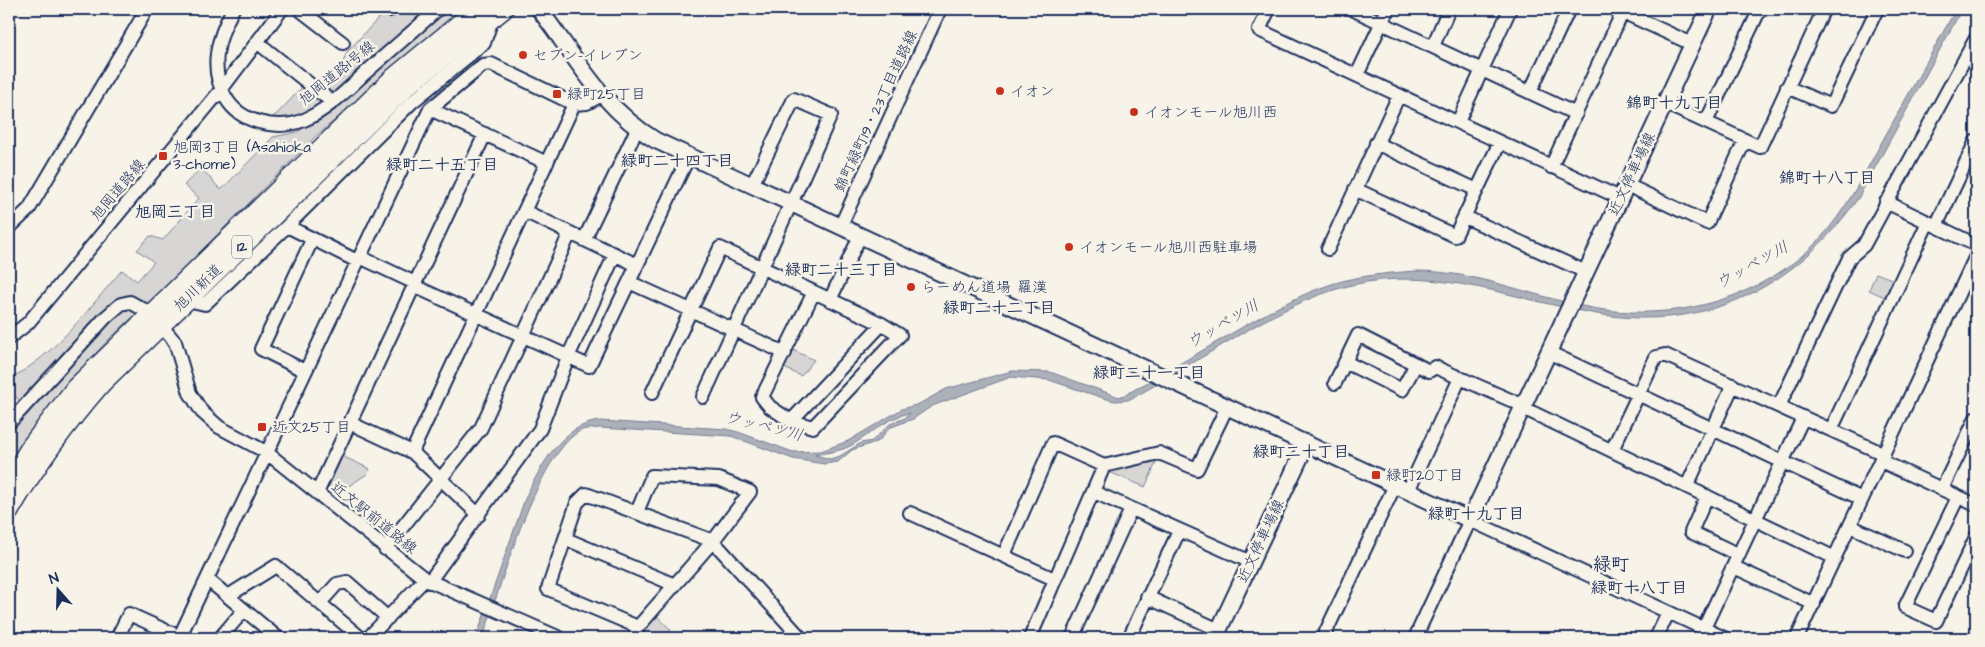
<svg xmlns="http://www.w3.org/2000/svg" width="1985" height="647" font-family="'Architects Daughter','Klee One',sans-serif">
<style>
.green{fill:#d7d6d4;stroke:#798299}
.water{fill:#acb0b9;stroke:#727c95;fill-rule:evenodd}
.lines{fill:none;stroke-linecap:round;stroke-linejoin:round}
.minor-casing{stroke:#1b2f5e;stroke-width:16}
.major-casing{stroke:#1b2f5e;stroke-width:19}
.highway-casing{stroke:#1b2f5e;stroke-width:21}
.minor{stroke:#f7f3e8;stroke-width:12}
.major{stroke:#f7f3e8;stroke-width:15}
.highway{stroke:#f7f3e8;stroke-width:18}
.poi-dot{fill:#c8321e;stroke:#f7f3e8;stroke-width:2}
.labels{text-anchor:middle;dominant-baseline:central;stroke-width:5;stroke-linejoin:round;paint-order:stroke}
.shield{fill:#f7f3e8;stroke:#5d6a87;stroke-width:1}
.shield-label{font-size:14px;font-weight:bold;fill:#1b2f5e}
.poi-label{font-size:15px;fill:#1b2f5e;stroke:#f7f3e8;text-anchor:start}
.street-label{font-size:15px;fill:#1b2f5e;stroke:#f7f3e8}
.neighbourhood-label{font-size:16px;font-weight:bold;fill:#1b2f5e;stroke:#f7f3e8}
.water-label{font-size:16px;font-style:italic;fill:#465679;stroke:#f7f3e8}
.quarter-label{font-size:18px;font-weight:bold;fill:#1b2f5e;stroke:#f7f3e8}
</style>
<rect width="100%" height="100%" fill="#f7f3e8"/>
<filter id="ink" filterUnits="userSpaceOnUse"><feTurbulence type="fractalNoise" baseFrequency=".02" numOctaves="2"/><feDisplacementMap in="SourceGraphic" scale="10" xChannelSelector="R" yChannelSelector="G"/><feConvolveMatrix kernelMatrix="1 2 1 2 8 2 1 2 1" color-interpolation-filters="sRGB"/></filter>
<g filter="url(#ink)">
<path class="green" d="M387 9H431L315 114 263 124 278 113 305 84 317 93 337 77 347 52Z
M443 9H467L316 136 159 293 111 337 70 381 9 468V429L29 413 9 388V379C56 355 88 309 122 270L137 281 154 262 137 250 150 236 163 240 199 198 184 185 201 168 221 190 273 137 297 132 338 107Z
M1876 273 1894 280 1887 298 1869 290Z
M791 349 814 360 801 376 782 367Z
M340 455 370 469 367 474 335 495 326 487Z
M1157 461 1145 487 1109 472Z
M656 615 671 630 663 638H639L642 631Z"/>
<path class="water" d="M1956 9H1962L1859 197C1793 291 1701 335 1586 312 1512 298 1443 270 1367 282 1284 295 1202 363 1128 400L1115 401 1103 398 1049 380 1011 377 932 406 913 419 889 428 879 441 852 450 838 462 824 464 793 459 731 436 600 428C593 429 584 428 578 432 535 461 500 588 483 638H476L526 496C542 465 561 425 600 421L726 429 738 432 793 452 821 451 848 441 902 409 919 404 946 389 1012 371 1050 372 1119 397 1125 395C1159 376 1193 356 1227 336 1269 312 1312 285 1361 277 1379 274 1399 272 1417 271 1475 271 1531 296 1587 307 1669 323 1758 302 1818 241 1846 211 1864 174 1884 138 1908 95 1932 52 1956 9ZM910 413 905 418 890 424 872 441 861 443 840 456 830 459 815 455C828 452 840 452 852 445 871 434 888 417 910 413Z"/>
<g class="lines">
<defs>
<path id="minor" d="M233 9C218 37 208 68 226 98 240 123 278 131 304 120 326 111 346 91 364 74 388 53 413 31 438 9
M299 9 343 43
M388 9 390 10
M1269 9 1259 30 1620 198
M1352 9 1576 114
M1616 9 1692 44
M257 42 332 102
M1433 46 1449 9
M1357 75 1388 9
M1787 87 1831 106 1877 9
M1530 92 1569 9
M1664 103 1760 147 1824 9
M430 109 547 163
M1458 122 1510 9
M1706 122 1760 9
M1376 143 1477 190
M1551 167 1624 9
M1627 185 1707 223 1745 140
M1355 189 1455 236 1500 142
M1886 202 1976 245
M524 211 637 265
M1465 217 1586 272
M287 226 357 261
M1936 226 1976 141
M840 227 940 9
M9 228 29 209 147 9
M584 240 637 129
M1328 249 1399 95
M360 257 415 283
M629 282 785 353
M414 286 589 366 689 156
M814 292 762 397 770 407 791 421 882 324
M187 300 205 304 287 226 412 102 484 43 492 19
M830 300 860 236
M9 338 28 323 221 90 282 9
M1548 352 1862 499
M1345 362 1402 390 1416 364
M305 371 261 349 312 240
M1335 383 1358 335 1429 371 1435 367 1524 406
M652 393 720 248 882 324 900 335 813 427 791 421
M703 397 831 115 794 99 752 185
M1779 406 1849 258 1864 245 1976 38
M1523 408 1835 558
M9 423 106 317 121 304 130 302 150 313 175 342 190 393 202 412 219 427 266 452 425 579 560 638
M350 423 412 452 479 515
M1831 430 1928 222
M1612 450 1656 357 1665 355 1884 454
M412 452 574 104
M1881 461 1976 505
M1687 486 1733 385
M1942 489 1976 418
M1408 491 1460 378
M1094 492 1251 562
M317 493 485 134
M1707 496 1691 532 1739 555
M1958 497 1905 607 1936 621 1976 537
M910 513 1054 579
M1850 526 1905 551
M566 539 675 585
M385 549 481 428 570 233
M1004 555 1053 443 1104 466 1159 453 1197 469 1227 407
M1734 567 1814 604
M207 579 278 638
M429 582 540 429 568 357 615 254
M228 596 276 566 361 638
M1147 597 1219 630
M320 603 337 584 347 582 388 618
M638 627 548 589 577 503 586 494 713 541 801 638
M1704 628 1803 418
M117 638 129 614 180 637
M179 638 430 109 483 65 491 64 574 104 587 103 602 95
M220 638 244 610
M368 638 425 579
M635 638 638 627 713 541 750 492 719 479 652 476 637 512
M1030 638 1104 466
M1072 638 1131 509
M1129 638 1179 531
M1323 638 1395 485
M1415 638 1470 520 1724 638
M1656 638 1668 613
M1797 638 1976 256"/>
<path id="major" d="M539 9C576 57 601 107 655 140L1470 520 1709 9
M1215 638 1307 443"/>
<path id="highway" d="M9 482 31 446 75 388 393 78 477 9
M9 512C37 463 65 425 102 383L406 87 504 9"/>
</defs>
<use href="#minor" class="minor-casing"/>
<use href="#major" class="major-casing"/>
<use href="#highway" class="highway-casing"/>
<use href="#minor" class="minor"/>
<use href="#major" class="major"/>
<use href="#highway" class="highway"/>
</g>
</g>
<g class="poi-dot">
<circle cx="523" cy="55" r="5"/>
<circle cx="1000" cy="91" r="5"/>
<rect x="552" y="89" width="10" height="10" rx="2.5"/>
<circle cx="1134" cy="112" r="5"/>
<rect x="158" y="151" width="10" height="10" rx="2.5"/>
<circle cx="1069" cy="247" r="5"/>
<circle cx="911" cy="287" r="5"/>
<rect x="257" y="422" width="10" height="10" rx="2.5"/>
<rect x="1371" y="470" width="10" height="10" rx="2.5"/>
</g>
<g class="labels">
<rect class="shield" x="232" y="235.5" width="20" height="23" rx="4"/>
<g class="shield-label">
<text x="242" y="247">12</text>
</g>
<g class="poi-label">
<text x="533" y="55">セブン-イレブン</text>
<text x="1010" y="91">イオン</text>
<text x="567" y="94">緑町25丁目</text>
<text x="1144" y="112">イオンモール旭川西</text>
<text x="173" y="147">旭岡3丁目 (Asahioka<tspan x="173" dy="17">3-chome)</tspan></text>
<text x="1079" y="247">イオンモール旭川西駐車場</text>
<text x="921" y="287">らーめん道場 羅漢</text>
<text x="272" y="427">近文25丁目</text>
<text x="1386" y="475">緑町20丁目</text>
</g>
<g class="street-label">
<text transform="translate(337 73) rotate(-39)">旭岡道路1号線</text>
<text transform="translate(876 111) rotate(-65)">錦町緑町19・23丁目道路線</text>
<text transform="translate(1632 174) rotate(-65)">近文停車場線</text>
<text transform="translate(118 190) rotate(-50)">旭岡道路線</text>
<text transform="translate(198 288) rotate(-44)">旭川新道</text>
<text transform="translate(374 518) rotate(39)">近文駅前道路線</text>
<text transform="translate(1261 541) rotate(-65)">近文停車場線</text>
</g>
<g class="neighbourhood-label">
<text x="1674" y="103">錦町十九丁目</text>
<text x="677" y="161">緑町二十四丁目</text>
<text x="442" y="165">緑町二十五丁目</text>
<text x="1827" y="178">錦町十八丁目</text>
<text x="175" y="212">旭岡三丁目</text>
<text x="841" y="270">緑町二十三丁目</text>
<text x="999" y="308">緑町二十二丁目</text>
<text x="1149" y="373">緑町二十一丁目</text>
<text x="1301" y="452">緑町二十丁目</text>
<text x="1476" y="514">緑町十九丁目</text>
<text x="1639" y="588">緑町十八丁目</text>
</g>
<g class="water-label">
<text transform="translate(1752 265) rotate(-29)">ウッペツ川</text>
<text transform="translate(1223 324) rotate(-30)">ウッペツ川</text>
<text transform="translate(764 426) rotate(14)">ウッペツ川</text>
</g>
<g class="quarter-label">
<text x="1611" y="564">緑町</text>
</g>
</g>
<rect width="1985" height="647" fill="none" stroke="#f7f3e8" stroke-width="30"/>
<rect x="15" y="15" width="1955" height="617" fill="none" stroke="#1b2f5e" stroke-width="2" filter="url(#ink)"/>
<g transform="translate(58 590) rotate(340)" stroke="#f7f3e8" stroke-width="4" paint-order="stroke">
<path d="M0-4L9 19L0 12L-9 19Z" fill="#1b2f5e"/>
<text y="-8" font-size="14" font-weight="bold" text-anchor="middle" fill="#1b2f5e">N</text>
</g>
</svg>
